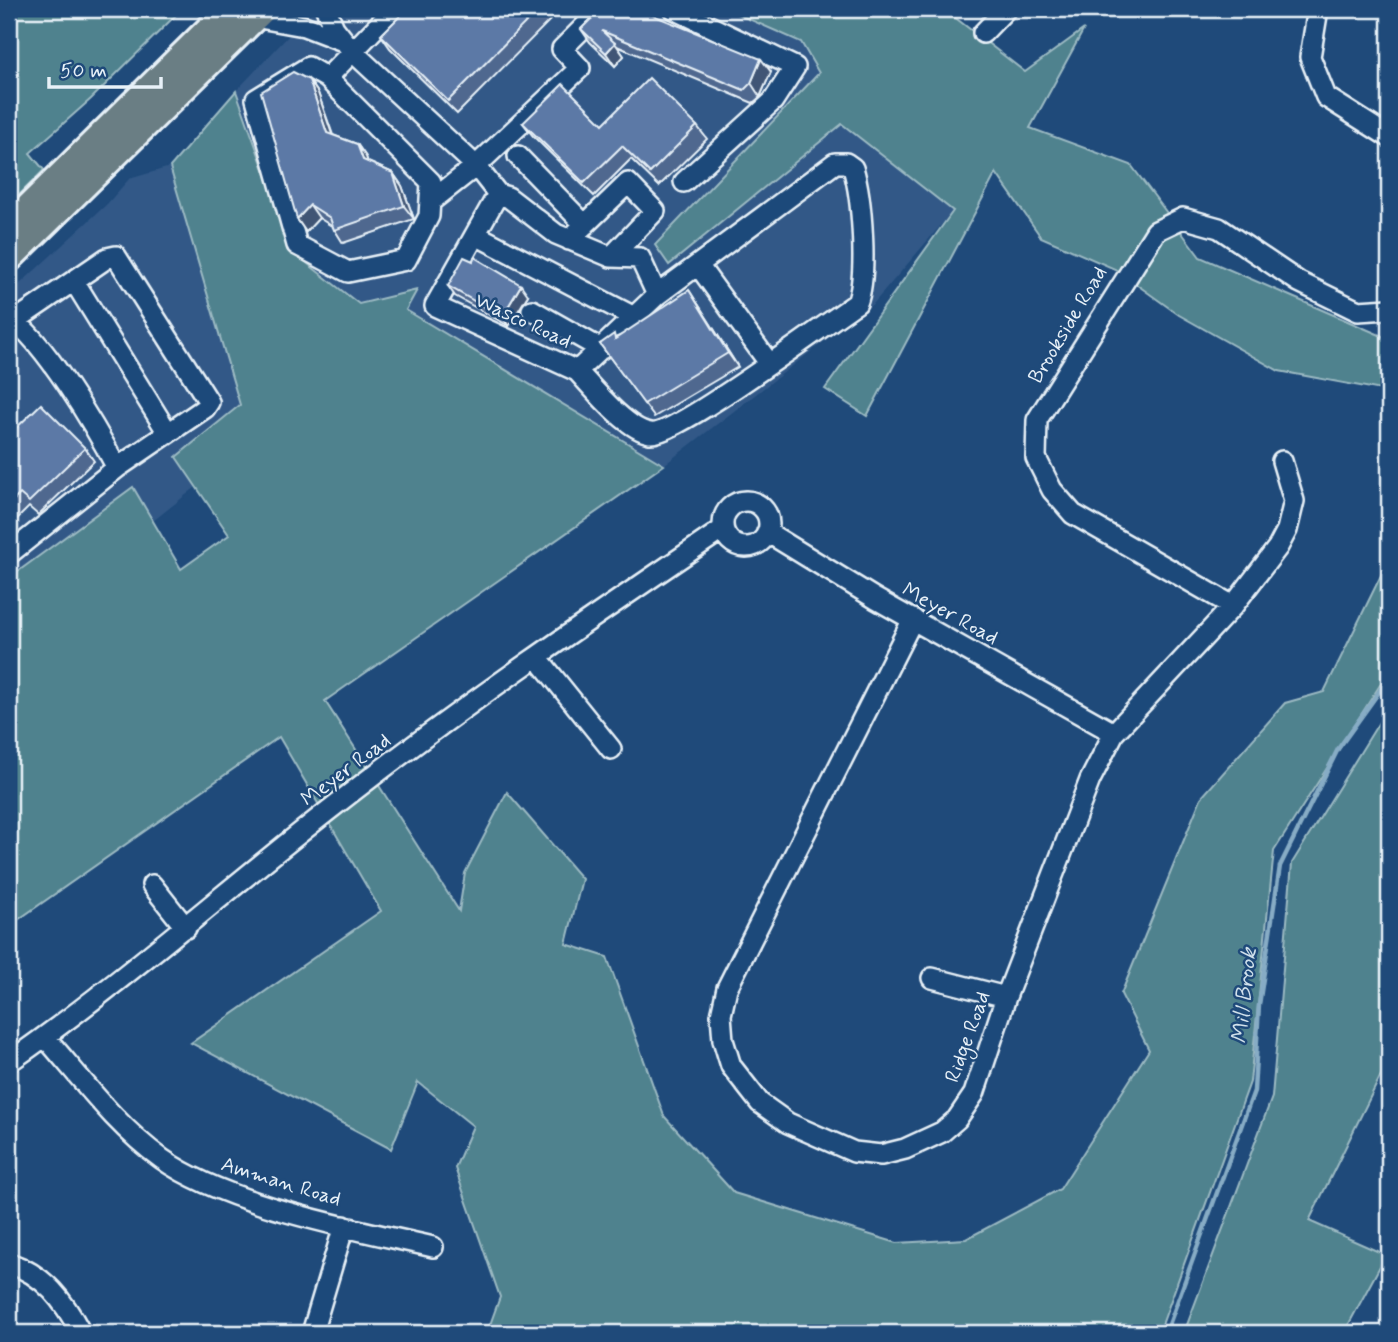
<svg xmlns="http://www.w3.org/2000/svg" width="1398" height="1342" font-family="Mynerve,sans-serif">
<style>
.built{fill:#315887}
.green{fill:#50828e;stroke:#9cbac3;stroke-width:2}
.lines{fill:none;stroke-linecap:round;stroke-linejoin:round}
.stream{stroke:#87acc5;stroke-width:4.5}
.minor-casing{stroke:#e8f1f8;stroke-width:24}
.highway-casing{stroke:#e8f1f8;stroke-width:32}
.minor{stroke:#1f4a7a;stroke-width:19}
.highway{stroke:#6b7e84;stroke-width:26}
.wall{fill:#4f688f;stroke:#e8f1f8;stroke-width:2}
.shaded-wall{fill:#405574;stroke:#e8f1f8;stroke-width:2}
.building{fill:#5c79a6;stroke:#e8f1f8;stroke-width:2}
.labels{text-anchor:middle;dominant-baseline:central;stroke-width:5;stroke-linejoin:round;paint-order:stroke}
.street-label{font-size:21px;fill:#e8f1f8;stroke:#1f4a7a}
.water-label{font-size:23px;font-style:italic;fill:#d0e0eb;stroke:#1f4a7a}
</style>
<rect width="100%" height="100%" fill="#1f4a7a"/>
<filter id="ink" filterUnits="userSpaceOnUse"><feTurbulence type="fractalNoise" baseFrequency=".0143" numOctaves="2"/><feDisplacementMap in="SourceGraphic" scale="14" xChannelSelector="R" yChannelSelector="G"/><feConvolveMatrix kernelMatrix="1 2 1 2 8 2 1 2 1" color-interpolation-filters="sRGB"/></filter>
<g filter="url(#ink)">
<path class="built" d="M314 9H726L801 42 819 73 655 245 669 265 842 124 953 211 874 303 664 465 406 310 416 290 359 305 294 253 236 91Z
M170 167 240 405 176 457 196 487 153 521 133 488 9 578V294L107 204 129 179Z"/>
<path class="green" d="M9 9H182L91 99 30 153 44 170 9 205Z
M726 9H944L1025 72 1084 29 1030 128 1131 165 1200 257 1389 339V419L1382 390 1279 371 1179 315 1115 269 1041 237 996 173 867 416 825 389 953 211 842 124 669 265 655 245 819 73 801 42Z
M236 91 294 253 359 304 417 290 406 310 664 465 325 701 459 911 465 873 507 792 582 879 566 944 607 957 664 1116 734 1193 897 1243 966 1239 1060 1189 1149 1050 1121 994 1201 798 1285 703 1324 692 1389 559V671L1274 851 1250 1082 1159 1333H487L500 1297 455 1168 473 1126 418 1082 391 1149 191 1043 381 911 279 737 9 926V578L133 487 181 569 229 535 176 457 240 405 170 167Z
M1389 706V1059L1309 1221 1386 1255 1344 1333H1184L1272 1097 1292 863Z"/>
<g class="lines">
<path class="stream" d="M1166 1333 1254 1091 1259 1005 1280 866 1338 749 1389 678"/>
<defs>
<path id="minor" d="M326 9 334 28 353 52 476 166 498 194 508 197 556 234 611 257 640 258 657 295 577 371 435 306 498 194
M674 9 795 67 773 101 684 182
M1318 9 1310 57 1326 97 1389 137
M254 17 304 26 343 41
M983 33 1006 9
M308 67 327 78 431 182 429 216 406 260 348 272 297 245 256 99Z
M327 78 394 9
M518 156 585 225
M430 202 476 166 580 68 562 49 602 9
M476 235 634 317
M569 240 628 183 655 211 611 257
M698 265 769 363
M74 281 168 433
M532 310 601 349
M9 317C44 340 96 428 117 468L9 554
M9 325 107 258 116 256 209 402 205 408 117 468
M577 371C593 388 627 430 650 433 675 437 826 323 857 303 868 275 862 197 853 168L846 163H835L657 295
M723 524a23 23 0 1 1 46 0a23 23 0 1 1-46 0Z
M767 532 876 599 1114 733
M1233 606 1073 514 1052 490 1036 458 1037 420 1156 231 1183 218 1219 228 1299 282 1358 311 1389 309
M913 619 727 988 721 1015 723 1040 731 1066 760 1103 788 1123 854 1152 881 1155 905 1149 942 1132 957 1119 974 1094 1006 997 1090 780 1114 733 1233 606 1278 547 1287 530 1294 501 1282 461
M537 657 611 749
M152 885 186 928
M932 978 1006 997
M45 1037C82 1079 116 1126 162 1159 227 1205 354 1229 433 1247
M9 1062C124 982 228 888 338 803 462 706 593 617 723 529
M9 1263C45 1275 64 1301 81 1333
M312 1333 344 1226"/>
<path id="highway" d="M9 227 230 9
M9 258 263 9"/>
</defs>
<use href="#minor" class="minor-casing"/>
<use href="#highway" class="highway-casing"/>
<use href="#minor" class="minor"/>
<use href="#highway" class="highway"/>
</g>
<path class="wall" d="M407 9H561L457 114 390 48 381 35Z
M601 9 761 59 771 72 760 97 753 103 617 46 624 56 615 66 590 42 581 29Z
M309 80 318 93 333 135 357 144 366 157 368 162 393 173 402 186 414 219 343 243 333 227 319 218 306 232 297 219Z
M523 123 697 126 707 139 659 186 631 159 594 196 533 136Z
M448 286 528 295 509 326 455 296Z
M698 304 738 367 654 417 600 344Z
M9 435 85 448 94 461 38 515 29 507 9 527Z"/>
<path class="shaded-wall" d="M615 43 624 56 615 66 606 53Z
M761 59 771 72 760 97 751 83Z
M309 80 318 93 336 146 327 133Z
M357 144 366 157 372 174 363 160Z
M393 173 402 186 414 219 404 206Z
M310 205 319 218 306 232 297 219Z
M521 285 528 295 509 326 502 317Z
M689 290 698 304 738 367 728 353Z"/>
<path class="building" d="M407 9H539L448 101 381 35Z
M601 9H638L761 59 751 83 744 90 602 31 615 43 606 53 581 29Z
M293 72 309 80 327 133 357 144 363 160 393 173 404 206 334 230 330 218 310 205 297 219 261 92Z
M649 78 697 126 650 173 622 146 584 183 523 123 563 84 603 124Z
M464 257 473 261 474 257 521 285 502 317 448 286Z
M689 290 728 353 644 404 600 344 614 334 615 339Z
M41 404 85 448 29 502 20 494 9 505V435Z"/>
</g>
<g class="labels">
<g class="street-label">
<text transform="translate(523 321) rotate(25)">Wasco Road</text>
<text transform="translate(1068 325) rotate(-59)">Brookside Road</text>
<text transform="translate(950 614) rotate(29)">Meyer Road</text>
<text transform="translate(346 770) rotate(-37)">Meyer Road</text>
<text transform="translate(968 1037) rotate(-70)">Ridge Road</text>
<text transform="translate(281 1182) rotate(17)">Amman Road</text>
</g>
<g class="water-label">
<text transform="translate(1245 996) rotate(-84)">Mill Brook</text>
</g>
</g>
<rect width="1398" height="1342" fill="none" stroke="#1f4a7a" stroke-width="35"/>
<rect x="18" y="18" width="1363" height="1307" fill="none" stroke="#e8f1f8" stroke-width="2.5" filter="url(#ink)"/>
<path d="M49 77v10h112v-10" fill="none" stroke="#e8f1f8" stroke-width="3.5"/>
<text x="60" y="77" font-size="21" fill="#e8f1f8" stroke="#1f4a7a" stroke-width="5" paint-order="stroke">50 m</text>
</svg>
